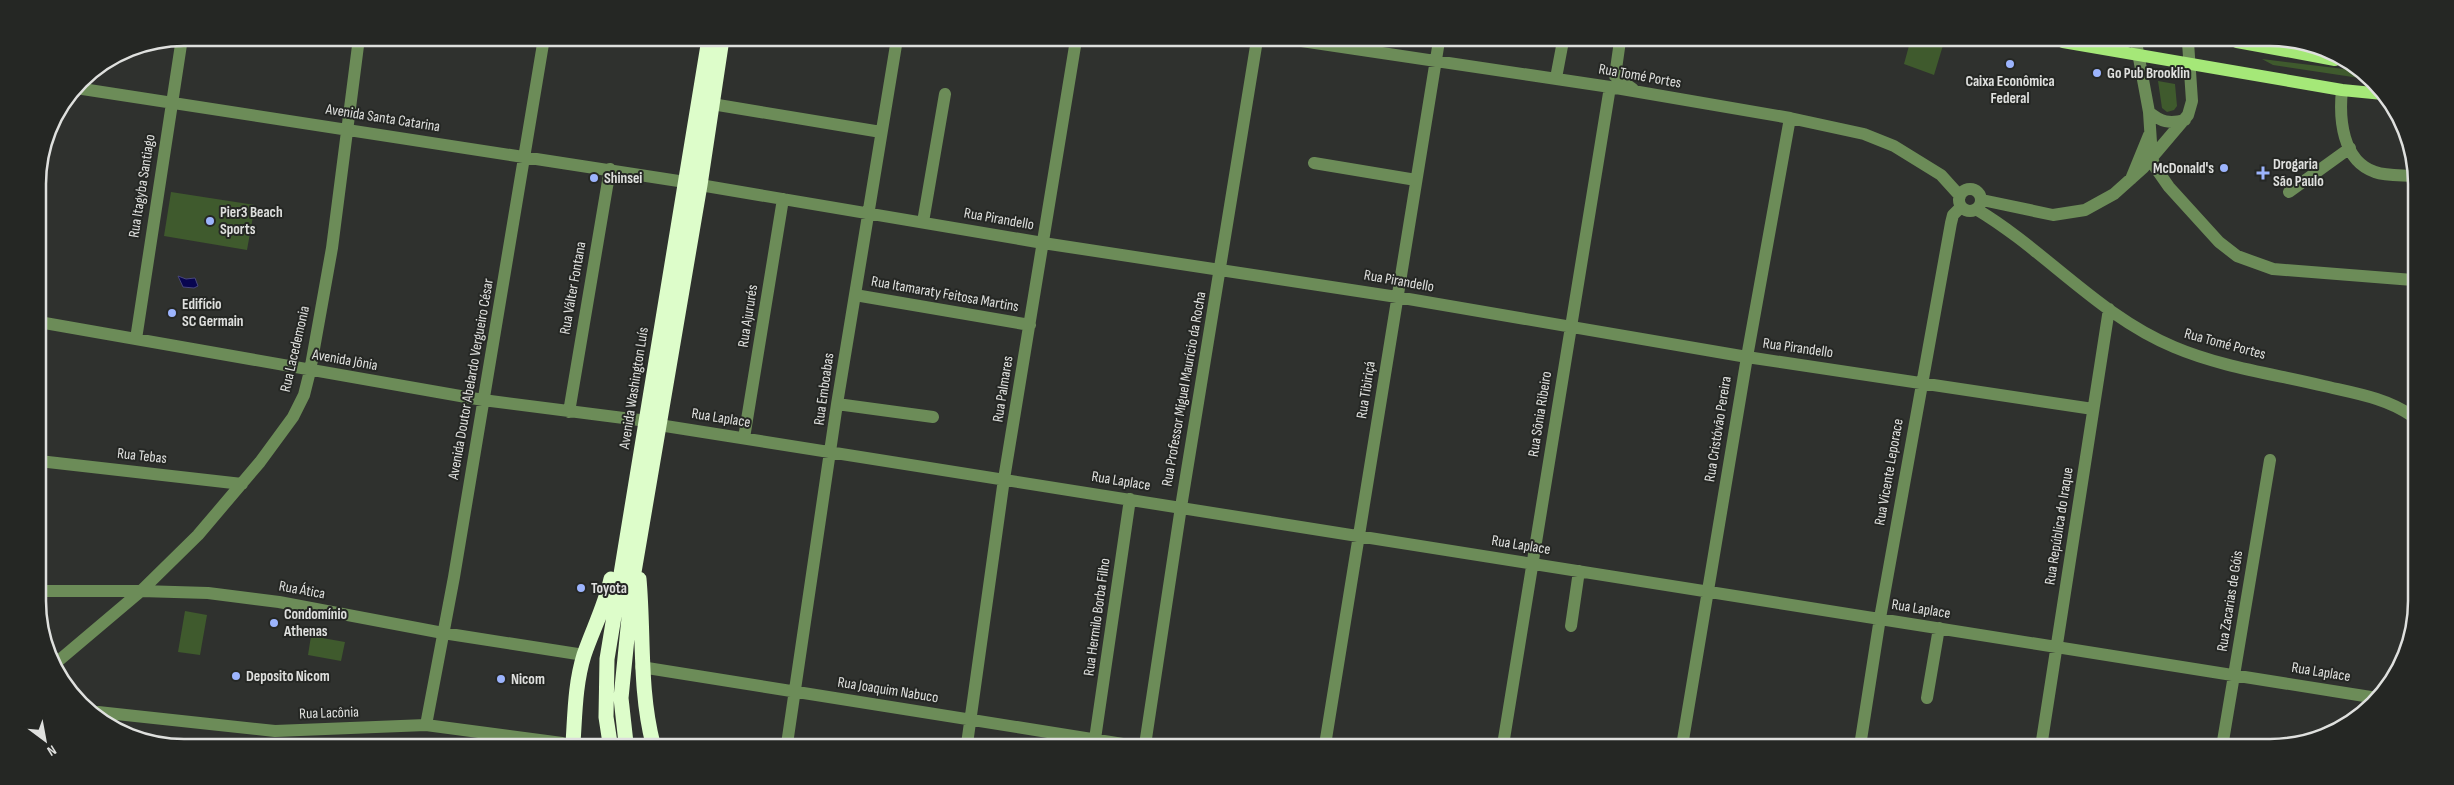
<svg xmlns="http://www.w3.org/2000/svg" width="2454" height="785" font-family="'Sofia Sans Condensed',sans-serif">
<style>
.built{fill:#373c34}
.green{fill:#3f5a2d}
.water{fill:#080550;stroke:#48477b}
.lines{fill:none;stroke-linecap:round;stroke-linejoin:round}
.minor{stroke:#6c8c58;stroke-width:12}
.major{stroke:#a5e878;stroke-width:12}
.highway{stroke:#ddfdca;stroke-width:15}
.poi-dot{fill:#9cb4fd;stroke:#252724;stroke-width:2}
.labels{text-anchor:middle;dominant-baseline:central;stroke-width:4;stroke-linejoin:round;paint-order:stroke}
.poi-label{font-size:15px;font-weight:bold;fill:#dfe0de;stroke:#252724;text-anchor:start}
.street-label{font-size:15px;fill:#dfe0de;stroke:#252724}
.rim{fill:none;stroke:#dfe0de;stroke-width:2.5}
</style>
<rect width="100%" height="100%" fill="#2f312e"/>
<path class="built" d="M132 733 157 736 200 743 146 742Z"/>
<path class="green" d="M1910 42H1944L1934 75 1904 64Z
M2262 59 2352 70 2366 79 2273 65Z
M2158 81 2175 84 2177 106 2174 110 2167 112 2162 108Z
M171 192 255 205 247 250 164 236Z
M185 611 207 615 200 655 178 652Z
M311 636 345 642 341 661 308 655Z"/>
<path class="water" d="M178 276 186 279 195 278 198 286 194 288 183 287Z"/>
<g class="lines">
<path class="minor" d="M1295 40 1610 87 1790 118 1864 134 1894 146 1941 175 1960 196
M1620 41 1615 76 1633 89
M2136 42 2149 112 2152 158 2155 167 2169 187 2219 242 2237 256 2273 269 2413 280
M1556 78 1563 41
M76 88 685 182
M2342 90C2339 118 2342 161 2375 172 2386 176 2402 175 2414 176
M712 104 881 132
M2149 112C2161 122 2169 124 2185 120
M1314 163 1416 180
M2131 179 2149 135
M700 185 1043 243 1397 297 1747 357 2093 409
M1959 200a11 11 0 1 1 22 0a11 11 0 1 1-22 0Z
M2289 192 2350 148
M1982 200 2053 215 2085 210 2114 194 2143 168 2188 115 2192 101 2188 42
M1976 209C2045 250 2099 316 2174 347 2221 367 2274 374 2324 386 2354 393 2387 398 2412 416
M923 222 945 94
M855 295 1030 325
M39 322 483 400 647 421
M136 339 182 38
M837 404 933 417
M569 412 610 169
M659 425 2377 698
M744 438 783 199
M39 461 242 484
M40 591H141L208 593 279 602 443 633 584 655
M1571 626 1579 571
M57 662 141 591 198 535 260 462 293 417 304 395 310 371 332 248 359 38
M641 667 1129 745
M1927 698 1939 628
M98 712 275 731 426 725 562 743
M426 725 454 577 544 38
M1095 739 1130 499
M787 744 837 404 897 39
M967 744 1004 479 1076 40
M1145 745 1181 507 1257 40
M1325 745 1439 41
M1503 745 1610 87
M1682 746 1747 357 1790 118
M1860 746 1880 618 1951 223 1953 215 1961 207
M2041 747 2109 309
M2222 747 2270 460"/>
<path class="major" d="M2063 42 2342 90 2383 94
M2237 42 2335 60"/>
<path class="highway" d="M639 579C644 635 639 689 653 744
M573 743C575 714 575 684 584 655 593 629 605 606 611 579
M610 743 606 717 607 659 709 39
M626 743 621 698 633 578 700 185 722 39"/>
</g>
<g class="poi-dot">
<circle cx="2010" cy="64" r="5"/>
<circle cx="2097" cy="73" r="5"/>
<circle cx="2224" cy="168" r="5"/>
<path d="M2260.5 165.5h5v5h5v5h-5v5h-5v-5h-5v-5h5z"/>
<circle cx="594" cy="178" r="5"/>
<circle cx="210" cy="221" r="5"/>
<circle cx="172" cy="313" r="5"/>
<circle cx="581" cy="588" r="5"/>
<circle cx="274" cy="623" r="5"/>
<circle cx="236" cy="676" r="5"/>
<circle cx="501" cy="679" r="5"/>
</g>
<g class="labels">
<g class="poi-label">
<text x="2107" y="73">Go Pub Brooklin</text>
<text x="2010" y="81" text-anchor="middle">Caixa Econômica<tspan x="2010" dy="17">Federal</tspan></text>
<text x="2273" y="164">Drogaria<tspan x="2273" dy="17">São Paulo</tspan></text>
<text x="2214" y="168" text-anchor="end">McDonald's</text>
<text x="604" y="178">Shinsei</text>
<text x="220" y="212">Pier3 Beach<tspan x="220" dy="17">Sports</tspan></text>
<text x="182" y="304">Edifício<tspan x="182" dy="17">SC Germain</tspan></text>
<text x="591" y="588">Toyota</text>
<text x="284" y="614">Condomínio<tspan x="284" dy="17">Athenas</tspan></text>
<text x="246" y="676">Deposito Nicom</text>
<text x="511" y="679">Nicom</text>
</g>
<g class="street-label">
<text transform="translate(1640 76) rotate(10)">Rua Tomé Portes</text>
<text transform="translate(383 118) rotate(9)">Avenida Santa Catarina</text>
<text transform="translate(142 186) rotate(-81)">Rua Itagyba Santiago</text>
<text transform="translate(999 219) rotate(10)">Rua Pirandello</text>
<text transform="translate(1399 281) rotate(10)">Rua Pirandello</text>
<text transform="translate(573 288) rotate(-80)">Rua Válter Fontana</text>
<text transform="translate(945 294) rotate(10)">Rua Itamaraty Feitosa Martins</text>
<text transform="translate(748 316) rotate(-81)">Rua Ajururés</text>
<text transform="translate(2225 344) rotate(15)">Rua Tomé Portes</text>
<text transform="translate(1798 348) rotate(8)">Rua Pirandello</text>
<text transform="translate(295 349) rotate(-77)">Rua Lacedemonia</text>
<text transform="translate(345 360) rotate(10)">Avenida Jônia</text>
<text transform="translate(471 379) rotate(-80)">Avenida Doutor Abelardo Vergueiro César</text>
<text transform="translate(634 388) rotate(-81)">Avenida Washington Luís</text>
<text transform="translate(824 389) rotate(-82)">Rua Emboabas</text>
<text transform="translate(1003 389) rotate(-81)">Rua Palmares</text>
<text transform="translate(1184 389) rotate(-80)">Rua Professor Miguel Maurício da Rocha</text>
<text transform="translate(1366 390) rotate(-81)">Rua Tibiriçá</text>
<text transform="translate(1540 414) rotate(-81)">Rua Sônia Ribeiro</text>
<text transform="translate(721 418) rotate(9)">Rua Laplace</text>
<text transform="translate(1718 429) rotate(-81)">Rua Cristóvão Pereira</text>
<text transform="translate(142 456) rotate(6)">Rua Tebas</text>
<text transform="translate(1889 472) rotate(-80)">Rua Vicente Leporace</text>
<text transform="translate(1121 481) rotate(9)">Rua Laplace</text>
<text transform="translate(2059 526) rotate(-81)">Rua República do Iraque</text>
<text transform="translate(1521 545) rotate(9)">Rua Laplace</text>
<text transform="translate(302 590) rotate(10)">Rua Ática</text>
<text transform="translate(2230 601) rotate(-81)">Rua Zacarias de Góis</text>
<text transform="translate(1921 609) rotate(9)">Rua Laplace</text>
<text transform="translate(1097 617) rotate(-82)">Rua Hermilo Borba Filho</text>
<text transform="translate(2321 672) rotate(9)">Rua Laplace</text>
<text transform="translate(888 690) rotate(9)">Rua Joaquim Nabuco</text>
<text transform="translate(329 713) rotate(-2)">Rua Lacônia</text>
</g>
</g>
<path d="M0 0H2454V785H0ZM184 46H2270A138 138 0 0 1 2408 184V601A138 138 0 0 1 2270 739H184A138 138 0 0 1 46 601V184A138 138 0 0 1 184 46Z" fill="#252724" fill-rule="evenodd"/>
<path class="rim" d="M184 46H2270A138 138 0 0 1 2408 184V601A138 138 0 0 1 2270 739H184A138 138 0 0 1 46 601V184A138 138 0 0 1 184 46Z"/>
<g transform="translate(45 740) rotate(148)" stroke="#252724" stroke-width="4" paint-order="stroke">
<path d="M0-4L9 19L0 12L-9 19Z" fill="#dfe0de"/>
<text y="-8" font-size="14" font-weight="bold" text-anchor="middle" fill="#dfe0de">N</text>
</g>
</svg>
